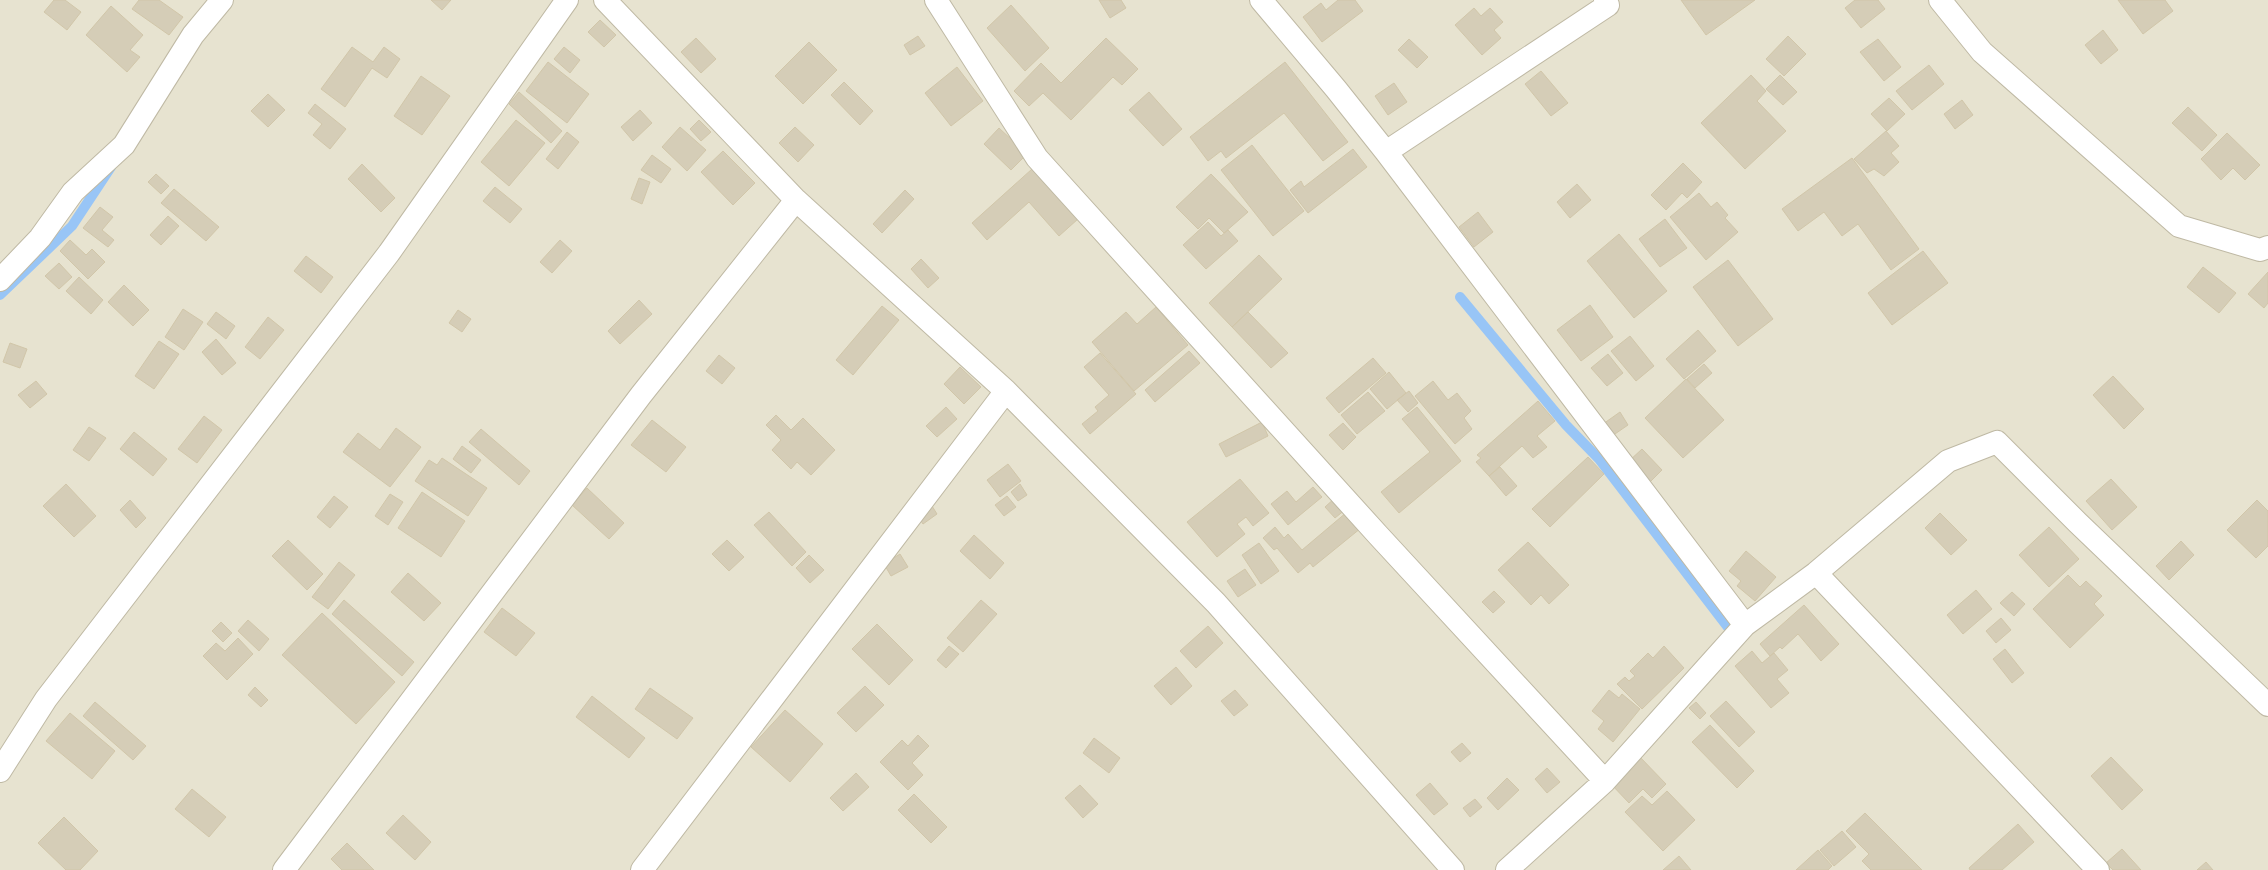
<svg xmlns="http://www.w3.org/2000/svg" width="2268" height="870" font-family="'Space Grotesk',sans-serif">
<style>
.residential{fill:#e7e3d0}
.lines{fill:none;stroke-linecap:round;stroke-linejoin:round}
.stream{stroke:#98c5f6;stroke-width:10}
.building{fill:#d5cdb7;stroke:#d1c6a9}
.minor-casing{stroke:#bfb9a4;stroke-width:24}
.minor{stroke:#fff;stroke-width:22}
</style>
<rect width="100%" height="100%" fill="#f3f0e2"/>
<path class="residential" d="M0 0H2268V870H0Z"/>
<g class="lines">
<path class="stream" d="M0 295 72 226 111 167
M1460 297 1566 425 1599 459 1730 630"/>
</g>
<path class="building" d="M54 0H65L81 12 67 30 44 12Z
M139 0H159L183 17 169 35 132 9Z
M431 0H451L442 10Z
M1099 0H1121L1126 8 1110 18Z
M1338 0H1355L1363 11 1322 42 1303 17 1321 3 1326 10Z
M1681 0H1755L1706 35Z
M1855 0H1878L1885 9 1861 28 1845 8Z
M2118 0H2165L2173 11 2143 34Z
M1011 5 1049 48 1025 71 987 28Z
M111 6 143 35 130 50 140 57 127 72 86 35Z
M1474 8 1481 16 1490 8 1503 22 1494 30 1501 38 1482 55 1455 25Z
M600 20 616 35 604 47 588 32Z
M2103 30 2118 50 2101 64 2085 45Z
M918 36 925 46 910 55 904 45Z
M1788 36 1806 54 1784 76 1766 59Z
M696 38 716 59 701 73 681 52Z
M1106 38 1138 69 1122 85 1113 77 1071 120 1043 93 1029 106 1014 91 1041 63 1061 83Z
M1409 39 1428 57 1417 68 1398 50Z
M1878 39 1901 67 1884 81 1860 52Z
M809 42 837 70 803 104 775 76Z
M352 47 373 62 384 47 400 59 387 78 372 68 345 107 321 89Z
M564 47 580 60 570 73 554 59Z
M548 62 589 94 567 123 526 91Z
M1285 62 1348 142 1323 161 1284 113 1226 158 1221 151 1208 161 1190 137Z
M1929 65 1944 84 1912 110 1896 91Z
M957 67 983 101 951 126 925 93Z
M1541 71 1568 103 1551 116 1525 84Z
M1751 75 1766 91 1757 101 1786 131 1745 169 1701 123Z
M1780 75 1797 92 1783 105 1766 89Z
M421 76 450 96 422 135 394 116Z
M844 82 873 111 860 125 831 95Z
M1394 83 1407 102 1388 115 1375 96Z
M519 92 562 131 551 143 509 104Z
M1149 92 1182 129 1163 146 1129 110Z
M268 94 285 110 268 127 251 111Z
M1889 98 1905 114 1887 131 1871 114Z
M1962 100 1973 115 1955 129 1944 114Z
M315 104 346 129 330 149 313 135 322 124 308 113Z
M2188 107 2217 135 2202 151 2172 123Z
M640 110 652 123 633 141 621 127Z
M516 120 545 143 509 186 481 162Z
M699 120 711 132 701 141 690 129Z
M680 127 706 150 687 171 662 147Z
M795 127 814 145 798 162 779 143Z
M999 128 1027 154 1011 170 984 144Z
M1886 131 1899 146 1891 153 1899 162 1884 176 1874 169 1867 173 1854 159Z
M567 132 579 142 558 169 546 159Z
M2227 133 2260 165 2245 180 2233 168 2221 180 2201 159Z
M1252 145 1304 211 1273 236 1221 170Z
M1353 149 1367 167 1308 213 1290 190 1301 181 1304 187Z
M723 151 755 183 733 205 701 172Z
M652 155 671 169 661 183 641 170Z
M1852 158 1919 249 1891 270 1858 224 1842 236 1824 212 1798 231 1782 209Z
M1683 163 1702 182 1687 198 1682 193 1666 210 1651 195Z
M362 164 395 198 381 212 348 179Z
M1032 169 1078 219 1059 236 1029 202 987 240 972 223Z
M156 174 169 186 161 194 148 182Z
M1211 174 1248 212 1224 233 1209 218 1198 229 1176 207Z
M639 178 650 182 642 204 631 199Z
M1577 184 1591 200 1570 218 1557 202Z
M495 187 522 209 510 223 483 201Z
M174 189 219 227 206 241 161 203Z
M905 190 914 199 882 233 873 224Z
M1699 193 1711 207 1717 202 1728 215 1725 218 1738 232 1706 260 1670 217Z
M100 207 113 217 102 230 114 240 108 247 83 228Z
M1478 212 1493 232 1474 247 1459 227Z
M168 216 179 226 161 245 150 235Z
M1665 219 1687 248 1660 267 1639 239Z
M1208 222 1221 236 1228 230 1238 241 1206 269 1183 245Z
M1619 234 1667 291 1634 318 1587 261Z
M70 240 86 255 92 249 105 262 88 279 60 251Z
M560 240 572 251 552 273 540 262Z
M1923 251 1948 283 1892 325 1868 293Z
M1259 255 1282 279 1232 327 1209 303Z
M306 256 333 277 321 293 294 271Z
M921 259 939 278 928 288 911 269Z
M1728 260 1773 319 1738 346 1693 287Z
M59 263 72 277 59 289 45 276Z
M2203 267 2236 293 2219 313 2187 287Z
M2268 272V303L2264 308 2248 294Z
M79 277 103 300 91 314 66 291Z
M124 285 149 310 133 326 108 302Z
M639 300 652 314 620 344 608 331Z
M1590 305 1613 337 1581 361 1557 330Z
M882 306 899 320 853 375 836 360Z
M1156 307 1188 345 1134 391 1092 342 1126 312 1137 324Z
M183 309 203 322 184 350 165 337Z
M458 310 471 319 462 332 449 323Z
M216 312 235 326 226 339 207 324Z
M1248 312 1288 353 1271 368 1232 327Z
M268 317 284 330 260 359 245 347Z
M1698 330 1716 351 1684 379 1666 359Z
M1630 336 1654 366 1636 381 1611 351Z
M216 339 236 363 222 375 202 352Z
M159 341 179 354 154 389 135 376Z
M10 343 27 349 20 368 3 362Z
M1189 351 1200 363 1155 402 1145 390Z
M1100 353 1136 394 1090 434 1082 424 1098 411 1095 407 1109 395 1084 367Z
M1608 354 1623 373 1607 386 1591 368Z
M719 355 735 368 722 384 706 371Z
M1373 358 1386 373 1339 413 1326 398Z
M1704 364 1712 373 1695 388 1687 379Z
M960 367 981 387 964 404 944 384Z
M1389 372 1406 393 1387 409 1370 389Z
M2113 376 2144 409 2124 429 2093 395Z
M1686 379 1724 420 1683 458 1645 418Z
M36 381 47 394 30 408 18 395Z
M1433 381 1448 400 1457 393 1471 411 1464 418 1472 429 1455 444 1415 396Z
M1409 391 1418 403 1408 412 1397 400Z
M1368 392 1385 411 1357 434 1341 415Z
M1538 401 1555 421 1537 436 1547 447 1533 458 1522 446 1489 476 1476 462 1481 458 1477 455Z
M946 407 957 419 937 437 926 426Z
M1417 407 1461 461 1399 513 1381 492 1430 452 1402 419Z
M1620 412 1628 425 1612 436 1603 424Z
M776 415 791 430 803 418 835 450 811 475 797 462 791 469 772 450 781 440 766 425Z
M204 416 222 430 197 463 178 449Z
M652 420 686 447 666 472 631 445Z
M1262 422 1268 436 1226 457 1219 444Z
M1343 423 1356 437 1343 450 1329 435Z
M89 427 106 438 89 461 73 450Z
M396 428 421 447 390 487 343 452 358 433 380 450Z
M481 429 530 471 519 485 469 442Z
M134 432 167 459 153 476 120 449Z
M462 446 481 460 471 473 453 459Z
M1642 449 1662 470 1650 482 1629 461Z
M1588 457 1604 474 1550 527 1532 509Z
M442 458 487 488 468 516 415 481 429 460 437 465Z
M1008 464 1021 481 1000 497 987 480Z
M1500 467 1517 486 1506 496 1489 476Z
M1240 479 1269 513 1253 526 1246 517 1237 524 1245 534 1217 557 1187 522Z
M2111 479 2137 507 2112 530 2086 501Z
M66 484 96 516 74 537 43 506Z
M1020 484 1027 495 1018 501 1011 492Z
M1313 487 1322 497 1288 525 1271 504 1287 491 1296 502Z
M587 488 624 523 609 539 572 505Z
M422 492 465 521 441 557 398 528Z
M390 494 403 502 388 525 375 516Z
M334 496 348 507 330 528 317 517Z
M1007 496 1016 507 1004 516 995 505Z
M1336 497 1346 509 1335 518 1325 507Z
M130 500 146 518 136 528 120 510Z
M2257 500 2268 511V546L2256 558 2227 530Z
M932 506 937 514 923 524 917 515Z
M769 512 806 552 792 566 754 525Z
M1347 512 1361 528 1313 567 1310 563 1298 573 1277 548 1274 550 1263 538 1275 527 1284 538 1288 534 1302 550Z
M1940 513 1967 540 1951 555 1925 528Z
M2049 527 2079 559 2049 587 2019 555Z
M974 535 1004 563 990 579 960 551Z
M288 540 323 574 307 590 272 556Z
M727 540 744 557 729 571 712 554Z
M2181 541 2194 555 2169 580 2156 566Z
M1528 542 1569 585 1549 604 1541 595 1531 605 1498 570Z
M1259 543 1279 571 1261 584 1242 555Z
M1746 551 1776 577 1755 601 1737 586 1741 581 1729 571Z
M900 554 908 567 891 576 884 564Z
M809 555 824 570 810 583 796 568Z
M339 562 355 575 328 609 312 597Z
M1245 569 1256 585 1238 597 1227 581Z
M408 573 441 603 424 621 391 592Z
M2068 575 2080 587 2086 581 2102 596 2094 604 2104 615 2070 648 2033 609Z
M1976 590 1992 609 1963 634 1947 615Z
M1494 591 1505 602 1493 613 1482 602Z
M2012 592 2025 604 2014 616 2000 603Z
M344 600 414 662 402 676 332 614Z
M981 600 997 614 963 652 947 638Z
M1804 605 1839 644 1821 661 1798 634 1782 649 1780 647 1770 656 1760 644Z
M502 608 535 633 516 656 484 632Z
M322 613 395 682 356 724 282 655Z
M2001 618 2011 630 1996 643 1986 631Z
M248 620 269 639 259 651 238 631Z
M221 622 232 633 223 642 212 631Z
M877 624 913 660 889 685 852 649Z
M1208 626 1223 643 1196 668 1180 651Z
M238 638 253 654 227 680 203 656 216 643 225 651Z
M949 646 959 654 946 668 937 660Z
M1664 646 1684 668 1642 709 1617 684 1625 677 1629 681 1635 676 1630 671 1648 653 1653 658Z
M2005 649 2024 673 2012 683 1993 659Z
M1752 651 1762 663 1774 653 1788 670 1777 679 1789 693 1771 708 1735 666Z
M1176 667 1192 686 1171 705 1154 686Z
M865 686 884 705 856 732 837 713Z
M255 687 268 700 261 707 248 695Z
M650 688 693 718 677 739 635 709Z
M1235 690 1248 705 1234 716 1221 701Z
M1609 690 1619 698 1622 694 1640 709 1613 742 1598 729 1604 721 1592 711Z
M592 696 645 738 629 758 576 717Z
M1726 701 1755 732 1739 747 1710 716Z
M95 702 146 746 133 760 83 716Z
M1696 702 1706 713 1700 719 1689 708Z
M785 710 823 744 790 782 751 747Z
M70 713 115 751 92 779 46 741Z
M1710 725 1754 771 1737 788 1692 742Z
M918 735 929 746 912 763 923 775 908 790 880 762 902 740 908 746Z
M1094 738 1120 758 1109 773 1083 753Z
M1462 743 1471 753 1460 762 1451 752Z
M1639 756 1666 784 1652 798 1643 789 1629 803 1611 784Z
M2111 757 2143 790 2122 810 2091 776Z
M1547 768 1560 782 1547 793 1535 779Z
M856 773 869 787 843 811 830 798Z
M1507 778 1519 790 1498 810 1487 798Z
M1430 783 1448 804 1434 815 1416 795Z
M1080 785 1098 804 1083 818 1065 798Z
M192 789 226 817 209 837 175 809Z
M1667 791 1695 820 1663 851 1625 812 1642 796 1652 805Z
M914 794 947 827 931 843 898 810Z
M1475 799 1482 807 1470 817 1463 808Z
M1865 813 1922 870H1871L1862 861 1869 854 1846 831Z
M403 815 431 842 415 860 386 833Z
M64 817 98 851 80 870H66L38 843Z
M2018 824 2034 842 2002 870H1970L1969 868Z
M1842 831 1856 847 1834 866 1820 850Z
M347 843 374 870H342L331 859Z
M2122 849 2141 870H2113L2106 863Z
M1818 850 1832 866 1828 870H1796Z
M1679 856 1691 870H1663Z
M2206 862 2213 870H2197Z"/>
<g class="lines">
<defs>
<path id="minor" d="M605 0 796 200 1006 391 1216 603 1453 870
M936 0 1037 158 1378 535 1605 781
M1261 0 1336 89 1386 152 1745 625
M1940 0 1982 52 2179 226 2260 250 2268 247
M1386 152 1608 5 1605 0
M0 280 40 238 73 192 124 145 193 35 222 0
M1816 573 2098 870
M0 771 46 699 389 253 567 0
M284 870 641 395 796 200
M642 870 1006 391
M1507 870 1605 781 1745 625 1816 573 1948 461 1997 442 2078 523 2268 705"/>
</defs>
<use href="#minor" class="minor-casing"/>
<use href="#minor" class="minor"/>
</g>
</svg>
